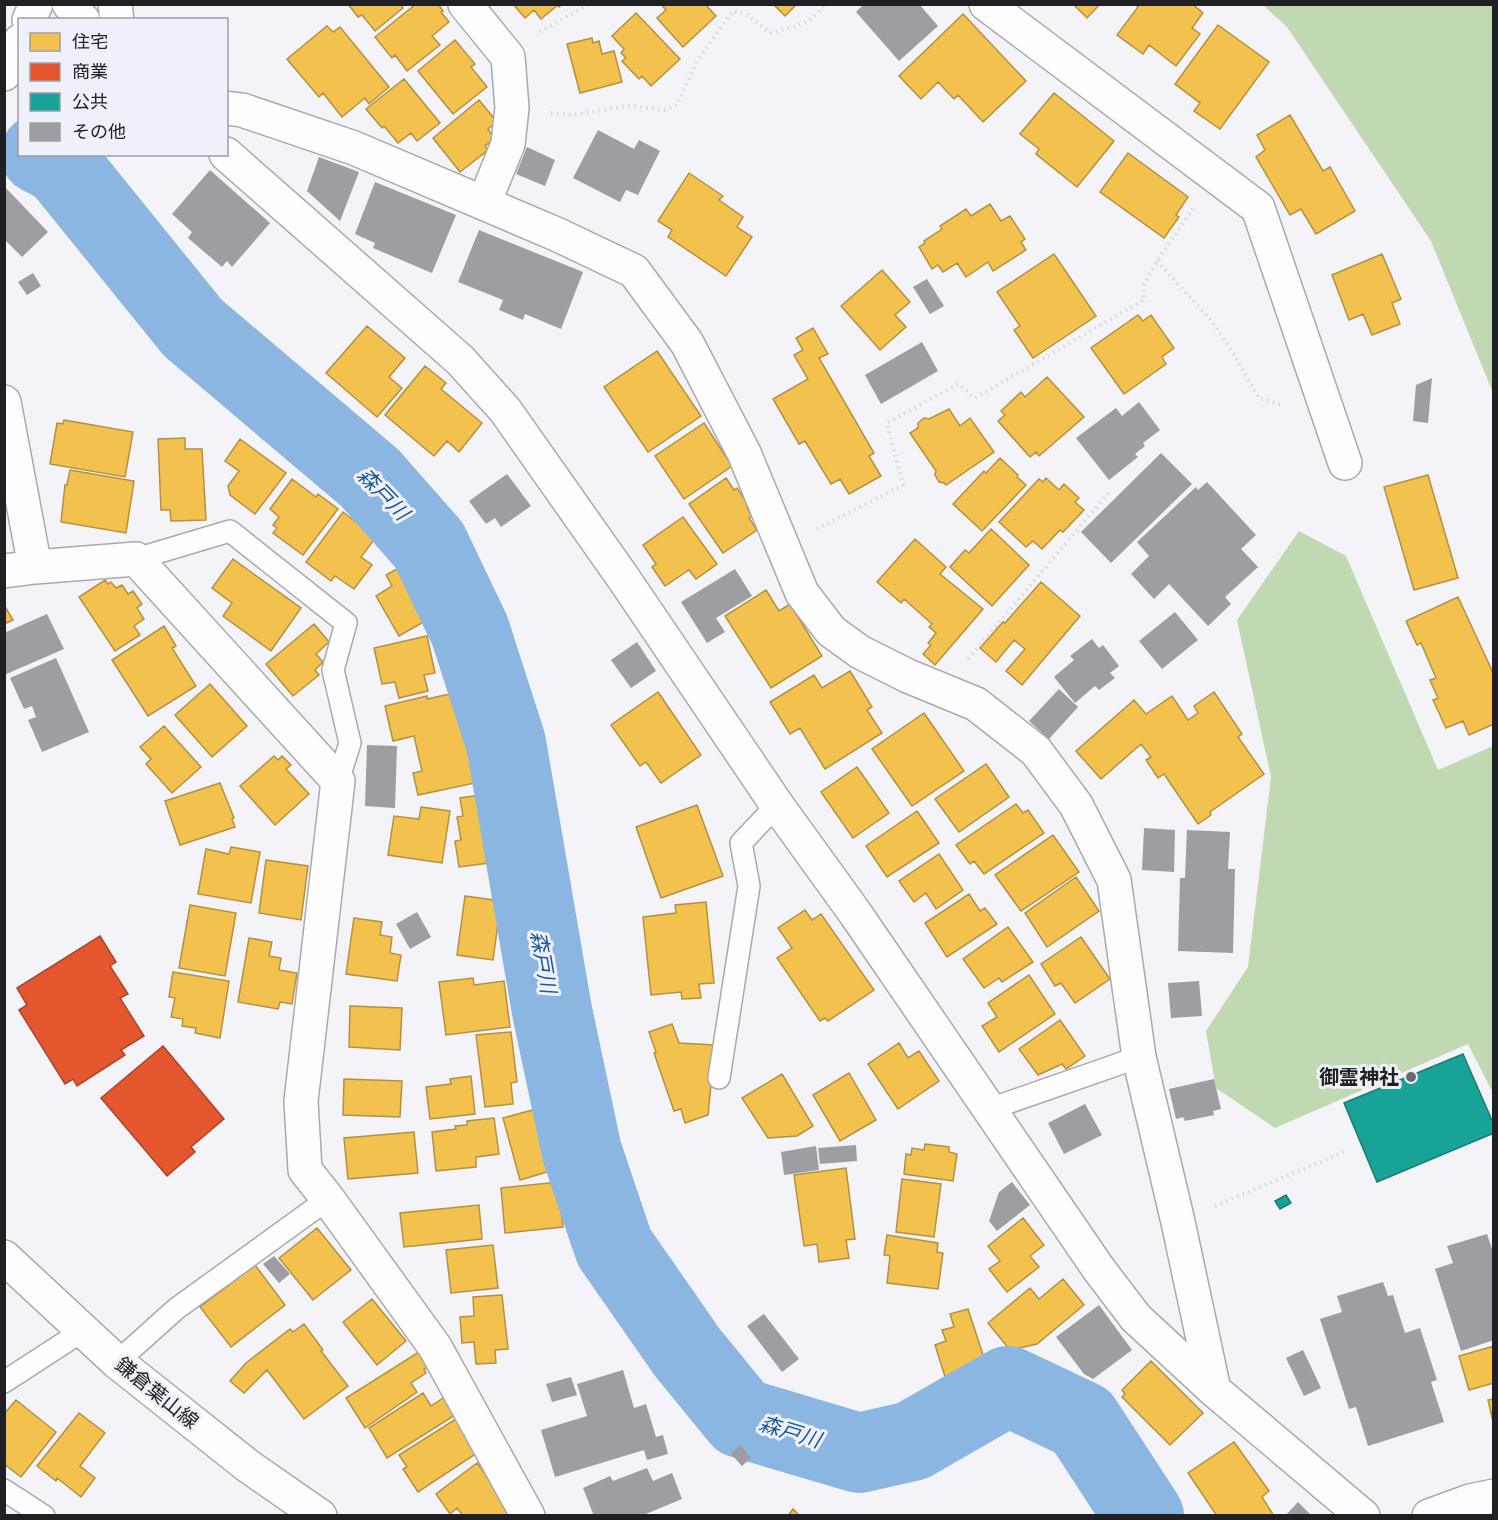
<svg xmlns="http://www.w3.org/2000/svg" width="1498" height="1520" font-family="'Fira Sans','Noto Sans JP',sans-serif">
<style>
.forest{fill:#c0d9b3}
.homes{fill:#f2c14e;stroke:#b39141;stroke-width:1.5}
.shops{fill:#e4572e;stroke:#a9462b;stroke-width:1.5}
.public{fill:#17a398;stroke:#1a7c75;stroke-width:1.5}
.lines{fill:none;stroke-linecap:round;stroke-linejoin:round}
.river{stroke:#8bb6e2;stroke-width:80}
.building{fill:#9d9da2}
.service-casing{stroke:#a9aaae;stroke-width:24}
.minor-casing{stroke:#a9aaae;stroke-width:36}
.tertiary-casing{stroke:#a9aaae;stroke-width:36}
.secondary-casing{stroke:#a9aaae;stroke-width:36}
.path{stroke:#d9d9da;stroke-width:4;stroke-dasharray:1.5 4.5;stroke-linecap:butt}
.service{stroke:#fdfdfe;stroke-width:21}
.minor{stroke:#fdfdfe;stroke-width:33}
.tertiary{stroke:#fdfdfe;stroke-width:33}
.secondary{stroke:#fdfdfe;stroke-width:33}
.poi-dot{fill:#6a6a6e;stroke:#f0f0fb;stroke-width:2}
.labels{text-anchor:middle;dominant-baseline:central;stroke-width:6;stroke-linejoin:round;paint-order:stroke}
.poi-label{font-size:20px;font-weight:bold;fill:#202024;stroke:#f0f0fb;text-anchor:end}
.street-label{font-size:20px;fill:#202024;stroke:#f0f0fb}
.water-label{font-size:21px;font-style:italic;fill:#185a93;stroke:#f0f0fb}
</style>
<rect width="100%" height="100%" fill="#f3f3f8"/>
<path class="forest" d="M1263 5H1493V393L1431 241 1287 27Z
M1299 531 1346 556 1438 770 1493 746V1093L1468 1044 1275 1128 1216 1088 1206 1031 1248 967 1271 777 1237 620Z"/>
<path class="homes" d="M348 4H400L403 8 375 31 362 15 358 17Z
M416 4H438L443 11 441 12 449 22 432 36 440 45 407 71 395 55 392 58 375 37Z
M513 4H562L559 7 558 5 541 19 534 10 525 18Z
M661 4H705L716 16 683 47 657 18 666 10Z
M773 4H797L785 16Z
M1073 4H1100L1087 18Z
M1134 4H1192L1203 13 1192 28 1200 34 1176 66 1149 45 1143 54 1117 35 1138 7Z
M636 13 680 59 651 86 642 76 639 79 622 61 626 58 621 53 624 49 612 36Z
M963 14 1026 81 983 122 958 95 954 99 938 82 921 99 899 76Z
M1218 25 1269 62 1220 129 1194 111 1200 103 1175 84Z
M327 26 333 32 340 27 389 87 369 104 365 98 342 117 323 93 319 97 287 59Z
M592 38 593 43 599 41 602 54 614 51 622 82 580 93 567 44Z
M455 40 475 64 471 67 487 87 453 114 418 71Z
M404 79 440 123 417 141 411 133 398 143 384 126 382 128 366 109Z
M1054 93 1114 141 1077 187 1036 154 1039 149 1020 134Z
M479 100 497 122 488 129 494 139 485 146 488 150 460 172 433 138Z
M1290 115 1323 171 1330 167 1355 211 1316 234 1301 209 1290 215 1256 157 1265 150 1257 135Z
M1128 153 1188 197 1176 215 1179 217 1164 238 1100 192Z
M689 173 723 196 719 200 743 217 737 227 752 237 726 276 668 237 672 230 658 221Z
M990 204 1001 221 1010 216 1025 239 1021 242 1026 250 993 271 988 262 966 277 957 263 943 272 938 265 932 269 919 247 925 243 924 241 942 229 940 226 966 209 971 216Z
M1054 254 1096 316 1033 358 1014 330 1020 326 997 292Z
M1382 254 1401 299 1392 303 1400 324 1372 335 1363 314 1349 320 1332 275Z
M882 270 910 302 895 315 906 327 880 350 841 306Z
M1138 315 1143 321 1151 315 1174 348 1162 357 1166 364 1124 394 1091 348Z
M367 326 405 358 389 377 402 388 377 417 326 373Z
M813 328 828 354 819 358 874 453 869 456 881 476 849 494 840 479 831 484 805 441 799 444 773 399 808 379 794 355 803 350 796 338Z
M657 351 701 416 648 452 604 387Z
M425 366 446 383 441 389 482 423 459 452 447 441 434 456 385 415Z
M1047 377 1084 417 1039 456 1036 452 1030 457 998 421 1005 415 1001 411 1021 392 1025 397Z
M949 409 960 426 970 418 994 452 946 485 944 483 939 482 935 475 936 471 910 433 918 428V423L924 418 929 419Z
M64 420 133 432 125 477 50 464 57 423 63 424Z
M704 423 732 466 684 499 655 456Z
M185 438V449H202L206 520 171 521 170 510H161L158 439Z
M240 439 286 473 255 514 230 495 228 486 239 471 225 461Z
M1000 458 1018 475 1017 477 1026 485 982 531 953 504 984 471 986 473Z
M70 470 134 481 126 533 61 522 65 485H67Z
M1428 475 1458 578 1414 590 1384 487Z
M726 478 734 490 737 488 749 506 747 508 752 516 749 518 757 530 723 553 689 504Z
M1046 478 1059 490 1064 484 1079 498 1075 502 1084 510 1063 532 1060 530 1042 549 1033 541 1026 547 999 522 1039 479 1043 482Z
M292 479 316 497 318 494 338 509 303 555 273 533 277 528 273 525 279 517 270 509Z
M343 512 376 537 361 557 372 565 354 589 335 576 331 581 306 562Z
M683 517 717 564 696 579 689 570 665 586 652 567 656 564 643 545Z
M991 529 1029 565 992 606 950 567 965 550 969 553Z
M915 539 946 567 940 574 983 609 935 665 923 654 931 645 928 643 936 633 929 627 932 624 904 599 901 603 877 582Z
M233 559 301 608 271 651 223 616 232 603 212 588Z
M402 566 408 577 411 576 434 616 399 636 376 596 392 586 386 575Z
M105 580 108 584 111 582 116 588 122 585 128 594 133 591 142 604 137 608 144 619 134 626 140 635 115 651 79 597Z
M1041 582 1080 616 1022 685 1006 671 1025 649 1014 640 996 662 980 648 1003 622 1005 623Z
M766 590 779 611 790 604 822 656 771 688 725 616Z
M1458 597 1494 675V724L1469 735 1463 721 1446 728 1433 700 1438 698 1430 680 1436 678 1421 643 1417 645 1406 621Z
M4 605 13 620 4 624Z
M314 624 329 642 316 654 323 662 315 670 319 675 293 696 266 664Z
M164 626 176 646 172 648 196 686 148 716 112 660Z
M427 636 435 673 424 675 428 691 399 698 395 682 382 684 374 648Z
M850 671 872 707 867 710 882 733 825 769 800 728 790 734 770 702 814 675 822 688Z
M210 684 247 726 212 757 175 715Z
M459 692 469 736H464L475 783 418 795 413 773 422 771 414 736 393 741 385 706 427 696V699Z
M658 692 701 755 661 783 646 762 640 766 611 725Z
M1214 692 1242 734 1238 737 1264 774 1210 812 1211 815 1198 824 1164 774 1158 778 1146 760 1151 757 1141 744 1101 779 1076 751 1134 700 1146 714 1172 696 1188 720 1198 713 1194 706Z
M924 713 964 771 912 806 872 749Z
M164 726 201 767 172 793 146 764 151 759 140 747Z
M274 756 278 760 282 756 291 765 286 769 309 794 275 825 240 786Z
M986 764 1009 797 959 832 935 799Z
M857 767 889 813 853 838 821 792Z
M220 783 234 818 232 819 235 827 180 845 165 801Z
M487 794 497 862 459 867 455 841 461 840 457 817 463 816 460 798Z
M1016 804 1023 813 1028 810 1044 833 984 874 974 861 970 864 956 845Z
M697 805 723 876 661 898 636 827Z
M421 807 450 811 442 863 388 855 394 816 419 819Z
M917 811 939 843 887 877 866 846Z
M1053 835 1079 872 1021 911 995 875Z
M231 847 260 852 251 903 198 894 206 849 229 854Z
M939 854 963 890 936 909 926 893 914 902 899 881Z
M266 860 308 866 301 920 259 913Z
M1076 877 1099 911 1047 947 1025 913Z
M969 894 980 911 985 908 997 924 947 957 925 923Z
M465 896 501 901 493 960 457 955Z
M706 902 714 983 699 984 701 998 682 999 681 992 651 995 643 917 676 913 675 905Z
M190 905 236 913 225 976 179 968Z
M805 910 812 920 821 914 874 990 828 1021 825 1018 820 1021 777 958 792 948 778 928Z
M354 918 382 922 380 935 392 937 390 953 401 955 397 981 346 974Z
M1008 927 1033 962 1002 982 999 978 984 988 963 959Z
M1081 937 1110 979 1075 1003 1061 983 1055 986 1041 964Z
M249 938 272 942 269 956 281 958 279 970 297 973 292 1004 280 1002 278 1009 238 1002Z
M173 972 229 981 220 1038 195 1033 196 1028 182 1026 183 1019 171 1017 175 998 169 997Z
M1029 975 1055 1014 999 1052 982 1026 997 1017 988 1003Z
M473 978 474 985 504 981 510 1027 446 1035 439 982Z
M350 1006 402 1008 400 1050 349 1047Z
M1060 1020 1085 1056 1066 1069 1062 1064 1038 1075 1019 1049Z
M672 1024 679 1043 715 1045 708 1115 685 1123 681 1109 674 1111 654 1053 656 1052 649 1032Z
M511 1032 517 1082 511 1083 513 1104 485 1107 476 1035Z
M899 1043 908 1058 919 1051 939 1081 898 1109 868 1064Z
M849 1073 876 1120 840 1141 813 1095Z
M782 1074 813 1126 797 1136 768 1138 742 1098Z
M471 1076 475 1114 430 1119 426 1087 451 1084 450 1079Z
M344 1079 402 1081 400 1117 343 1115Z
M540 1108 557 1169 520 1180 503 1118Z
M494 1118 499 1154 476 1157V1167L436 1171 432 1132 456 1129 455 1126 467 1125V1121Z
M414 1132 418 1173 348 1179 344 1138Z
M925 1144 949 1147V1152L957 1154 953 1181 904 1174 906 1154 911 1155 912 1148 924 1150Z
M846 1168 855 1239 846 1240 849 1258 819 1262 817 1244 804 1246 794 1175Z
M902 1179 941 1184 934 1237 896 1232Z
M558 1182 563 1227 505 1233 501 1188Z
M479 1205 482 1239 404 1247 400 1213Z
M1023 1218 1044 1245 1030 1256 1039 1267 1007 1292 989 1269 1000 1261 988 1246Z
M317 1228 351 1270 313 1300 279 1258Z
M887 1235 938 1243 937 1252 943 1253 938 1289 887 1283 890 1256 884 1255Z
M493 1245 498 1288 451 1293 446 1250Z
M255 1265 285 1305 231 1347 200 1307Z
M1063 1279 1084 1305 1037 1344 1010 1350 988 1323 1030 1288 1039 1299Z
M502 1295 508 1349 495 1350 496 1363 476 1364 474 1342 462 1343 460 1317 474 1316 473 1297Z
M372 1299 406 1341 377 1365 343 1322Z
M968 1309 987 1367 972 1372 974 1377 948 1386 935 1345 946 1341 942 1330 954 1327 950 1314Z
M304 1324 323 1350 321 1351 348 1386 304 1419 267 1370 244 1393 230 1381 246 1363 290 1329 293 1332Z
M1494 1346V1383L1469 1390 1459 1356Z
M422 1350 431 1365 424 1369 426 1373 411 1383 417 1392 365 1428 346 1398Z
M1151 1361 1203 1413 1170 1445 1122 1397 1125 1394 1122 1390Z
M452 1392 463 1410 387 1458 369 1428 423 1393 431 1406Z
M1494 1399V1426L1488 1400Z
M16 1400 56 1432 21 1477 4 1464V1414Z
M79 1413 105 1433 80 1466 95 1478 81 1497 57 1478 56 1481 37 1466Z
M459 1417 480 1451 418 1492 403 1469 407 1467 399 1455Z
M1234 1442 1269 1491 1262 1497 1274 1516H1217L1188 1473Z
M477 1463 517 1516H463L457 1508 450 1514 436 1494Z
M793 1509 800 1516H788Z"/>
<path class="shops" d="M100 936 116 962 110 966 128 994 120 998 144 1036 121 1050 125 1055 77 1086 73 1079 65 1084 19 1010 27 1005 17 988Z
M163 1046 224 1119 191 1147 195 1152 167 1176 101 1098Z"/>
<path class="public" d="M1463 1054 1494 1125V1133L1377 1182 1344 1103Z
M1286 1195 1291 1203 1280 1209 1275 1201Z"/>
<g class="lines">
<path class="river" d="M40 154 61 165 193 328 370 478 429 545 470 631 506 743 552 1011 582 1152 614 1247 687 1352 741 1418 859 1453 912 1441 1008 1386 1082 1421 1144 1516"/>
</g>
<path class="building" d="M864 4H919L938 26 899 61 856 12Z
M598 130 634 149 639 140 660 151 638 195 626 190 620 202 573 178Z
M527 147 555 160 545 186 516 174Z
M319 157 359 172 340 221 307 191Z
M210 170 270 223 232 267 227 261 222 267 188 238 192 232 172 214Z
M375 182 456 215 432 273 373 248 375 243 355 234Z
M4 186 48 232 22 257 4 239Z
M479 230 583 272 561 329 525 314 523 320 499 310 503 300 458 282Z
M33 273 41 286 27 295 18 282Z
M927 279 944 306 930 314 913 287Z
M922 342 938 371 881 404 865 375Z
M1432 378 1428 423 1413 421 1416 385Z
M1139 402 1160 430 1143 443 1145 446 1135 454 1138 457 1109 480 1076 438 1116 408 1122 416Z
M1161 453 1192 484 1111 563 1081 532Z
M507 474 531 506 501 527 495 518 486 524 469 501Z
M1207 482 1256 535 1241 549 1258 567 1225 597 1231 604 1208 626 1169 584 1154 599 1131 574 1149 556 1137 542 1196 487 1198 490Z
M735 569 752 596 716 618 725 632 707 643 681 602Z
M1175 612 1198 640 1162 669 1139 641Z
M47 614 64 649 4 675V633Z
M1092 639 1099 648 1103 645 1119 666 1110 673 1115 678 1099 690 1095 686 1075 703 1054 677 1074 660 1070 656Z
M637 642 656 671 631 688 611 660Z
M56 658 89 732 42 752 28 720 36 717 32 706 24 709 10 678Z
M1059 689 1078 707 1049 739 1029 721Z
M367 745 397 746 395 808 365 806Z
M1144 828 1175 830 1174 872 1142 870Z
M1187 830 1230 832 1228 869H1235L1233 953 1178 951 1180 878H1185Z
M417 912 431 937 410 949 396 924Z
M1199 981 1202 1016 1171 1018 1168 983Z
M1214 1079 1221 1109 1213 1111 1214 1115 1185 1121 1183 1117 1176 1119 1169 1089Z
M1085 1104 1102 1135 1064 1154 1048 1123Z
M856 1145 857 1161 820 1164 818 1148Z
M816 1146 819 1170 784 1175 781 1152Z
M1012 1182 1030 1205 997 1231 989 1221 999 1192Z
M1487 1234 1494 1255V1340L1461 1351 1435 1269 1453 1263 1447 1246Z
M274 1256 290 1274 279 1283 263 1264Z
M1383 1282 1388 1296 1393 1295 1405 1333 1420 1328 1437 1380 1431 1382 1444 1422 1368 1446 1356 1407 1349 1409 1320 1319 1342 1312 1337 1296Z
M1099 1305 1132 1350 1093 1379 1084 1374 1056 1337Z
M764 1314 799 1359 782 1372 747 1326Z
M1303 1350 1321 1388 1304 1396 1286 1358Z
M623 1370 634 1408 646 1404 656 1437 663 1435 668 1454 647 1460 644 1450 555 1477 541 1430 587 1416 577 1384Z
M571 1377 577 1395 552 1402 546 1384Z
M740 1445 751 1458 742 1466 731 1454Z
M647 1468 653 1481 672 1473 682 1499 641 1516H594L583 1488 610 1476 613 1481Z
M1298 1502 1312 1516H1285Z"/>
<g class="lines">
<defs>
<path id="service" d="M136 559 230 531 346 623 333 670 350 743 338 781
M719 1078 749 886 741 843 777 805
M990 1109 1139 1057
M117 1362 176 1309 328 1199
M4 1382 84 1330
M4 1490 44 1516"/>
<path id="minor" d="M115 4 117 20
M465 4 508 57 512 108 508 144 484 203
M986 4 1258 208 1345 463
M29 20 36 4
M4 74 20 41
M226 108 242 110 354 148 556 234 634 271 687 343 744 453 802 593 831 631 860 652 908 676 976 704 1036 751 1076 805 1114 880 1139 1057 1178 1222 1214 1390
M4 402 35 567
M4 571 35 567 136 559 338 781 301 1101 305 1170 328 1199 435 1347 528 1516"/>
<path id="tertiary" d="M69 4 83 20
M226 154 460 360 505 410 624 579 777 805 855 913 1098 1268 1136 1318 1214 1390 1363 1516
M1429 1516 1470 1501 1494 1496"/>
<path id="secondary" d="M4 1257 117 1362 248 1466 320 1516"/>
</defs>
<use href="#service" class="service-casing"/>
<use href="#minor" class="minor-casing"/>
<use href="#tertiary" class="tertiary-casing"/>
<use href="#secondary" class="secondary-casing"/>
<path class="path" d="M540 32 589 4
M551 113 572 115 630 106 665 110 677 105 697 61 733 11 746 14 770 33C794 27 809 26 825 4
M1157 261 1210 319 1230 348 1259 398 1284 406
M817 529 903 485 887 423 958 384 975 398 1144 300 1143 286 1157 261 1193 209
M968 659 1111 490
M1215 1206 1344 1152"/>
<use href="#service" class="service"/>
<use href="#minor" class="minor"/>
<use href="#tertiary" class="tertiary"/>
<use href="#secondary" class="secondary"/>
</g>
<circle class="poi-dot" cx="1411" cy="1077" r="6"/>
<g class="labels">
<g class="poi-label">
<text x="1399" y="1077">御霊神社</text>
</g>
<g class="street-label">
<text transform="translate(157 1393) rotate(39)">鎌倉葉山線</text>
</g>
<g class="water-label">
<text transform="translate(383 494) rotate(46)">森戸川</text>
<text transform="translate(543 962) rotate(80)">森戸川</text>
<text transform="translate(790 1432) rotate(17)">森戸川</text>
</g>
</g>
<rect width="1498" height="1520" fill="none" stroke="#202024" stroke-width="12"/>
<rect x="18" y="18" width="210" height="138" fill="#f0f0fb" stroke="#9d9da5" stroke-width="1.5"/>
<rect x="30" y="33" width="30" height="18" fill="#f2c14e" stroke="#9d9da5" stroke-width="1.5"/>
<text x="72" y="48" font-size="18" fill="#202024">住宅</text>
<rect x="30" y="63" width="30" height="18" fill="#e4572e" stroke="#9d9da5" stroke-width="1.5"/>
<text x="72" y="78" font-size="18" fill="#202024">商業</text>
<rect x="30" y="93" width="30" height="18" fill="#17a398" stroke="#9d9da5" stroke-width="1.5"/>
<text x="72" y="108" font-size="18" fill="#202024">公共</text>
<rect x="30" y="123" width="30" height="18" fill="#9d9da2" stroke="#9d9da5" stroke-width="1.5"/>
<text x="72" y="138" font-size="18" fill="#202024">その他</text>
</svg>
